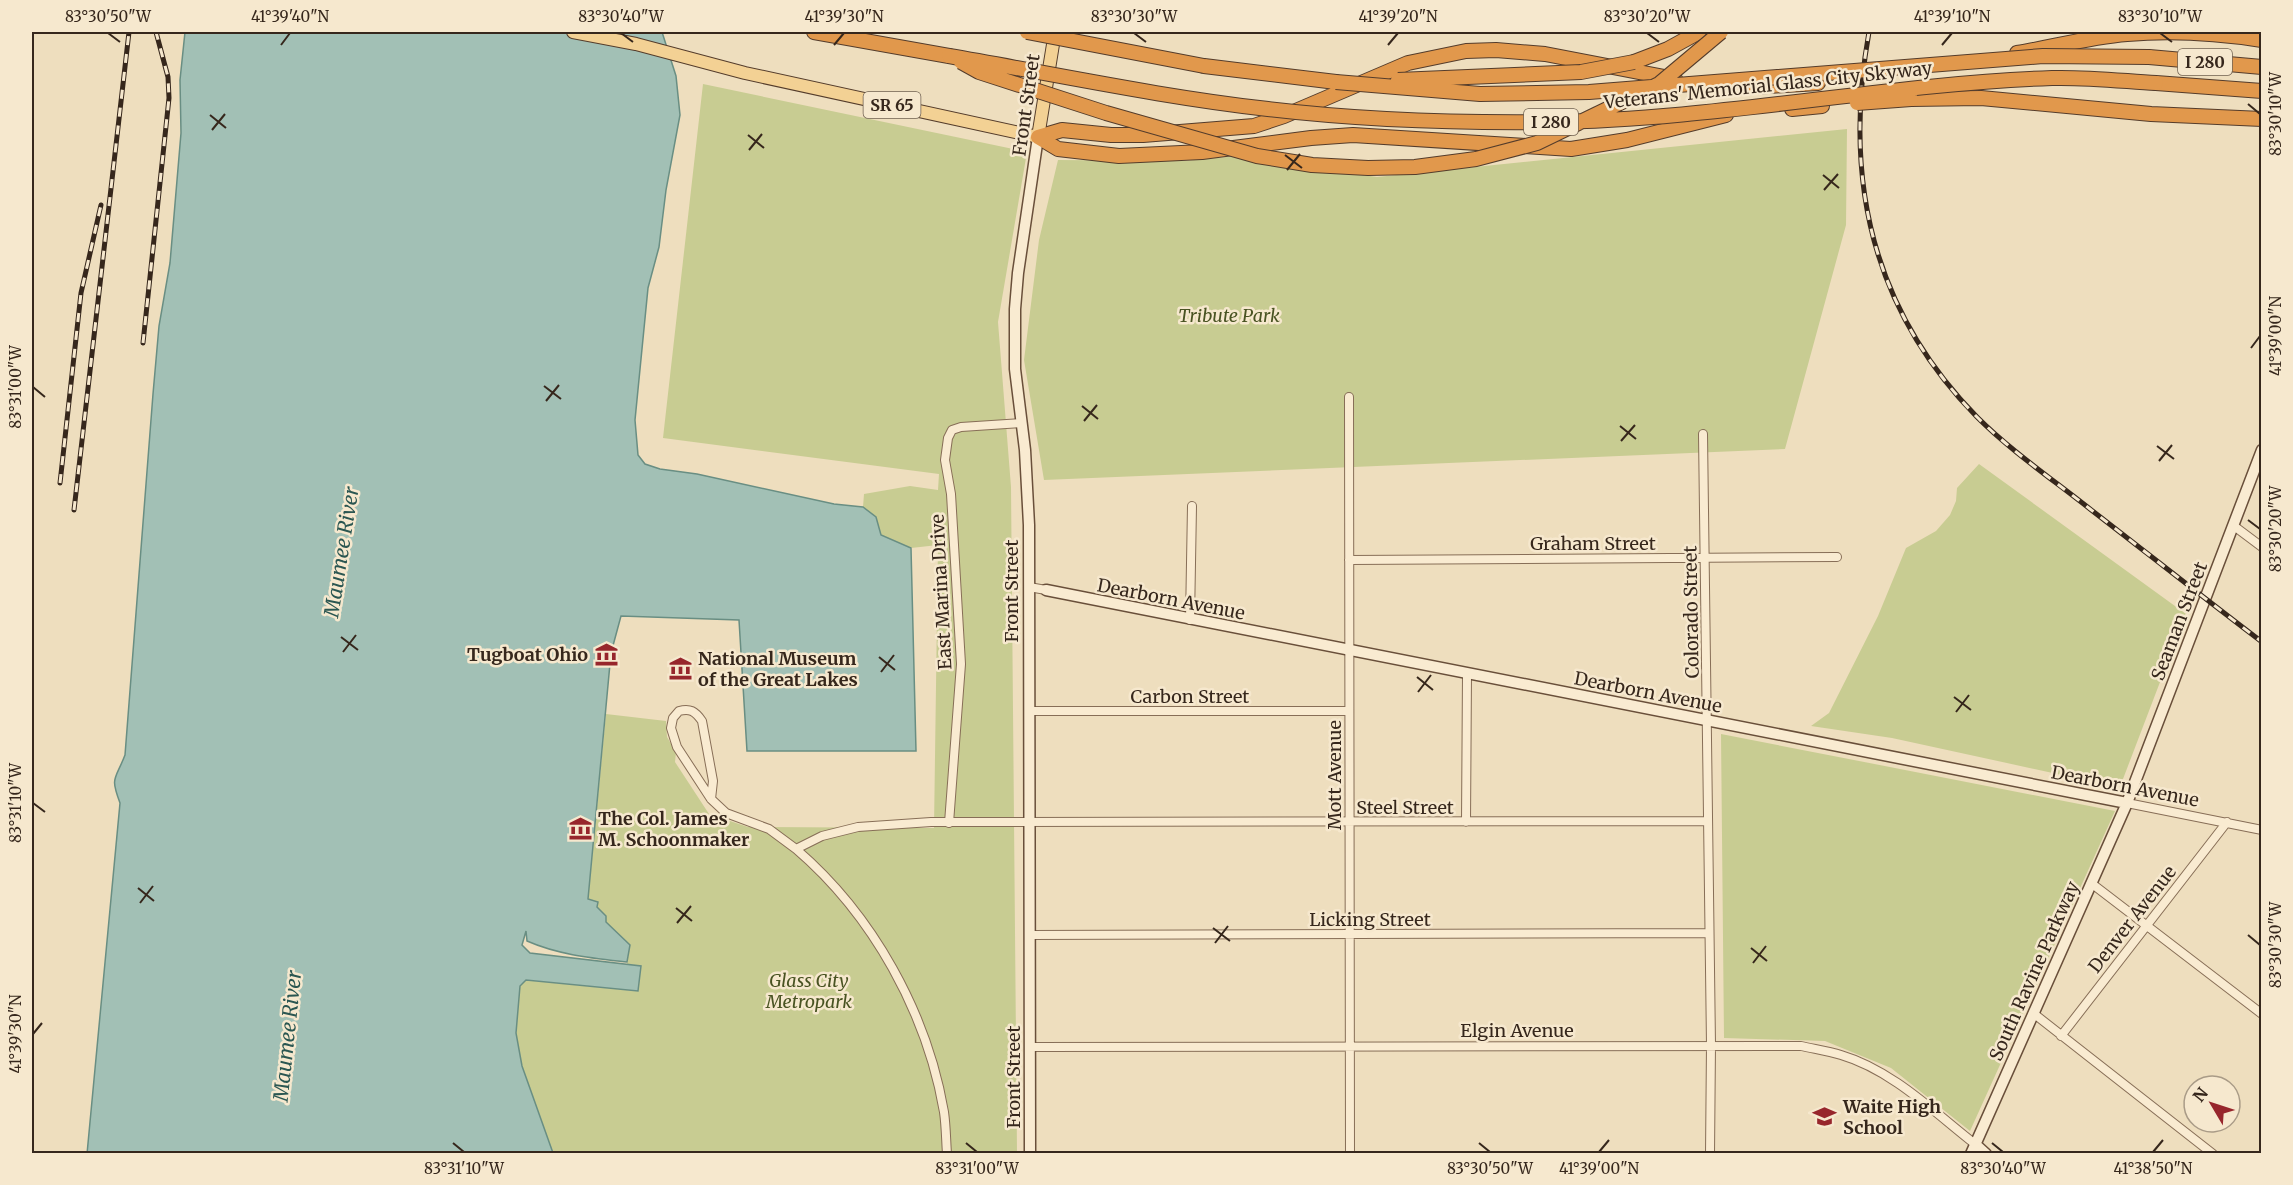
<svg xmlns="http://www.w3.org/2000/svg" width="2293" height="1185" font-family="Merriweather,serif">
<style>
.green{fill:#c8cc92}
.water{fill:#a2c0b5;stroke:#698e83;stroke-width:1.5}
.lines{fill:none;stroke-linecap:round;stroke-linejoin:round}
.street-casing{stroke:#876e57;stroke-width:10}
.secondary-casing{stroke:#694f3a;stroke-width:13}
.primary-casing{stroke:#543c2b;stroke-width:14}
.highway-casing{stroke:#543c2b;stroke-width:16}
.street{stroke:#f9ebd1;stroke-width:8}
.secondary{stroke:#f9ebd1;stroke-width:10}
.primary{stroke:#f3d194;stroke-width:12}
.highway{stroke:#e1984c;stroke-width:14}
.rail-casing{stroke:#36271c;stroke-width:5}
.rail{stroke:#f6e8ce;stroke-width:3;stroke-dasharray:9;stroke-linecap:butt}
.highway-bridge-casing{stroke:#543c2b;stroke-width:16;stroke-linecap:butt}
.highway-bridge{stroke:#e1984c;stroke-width:14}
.ticks{fill:none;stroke:#36271c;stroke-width:2}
.labels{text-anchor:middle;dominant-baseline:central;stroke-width:5;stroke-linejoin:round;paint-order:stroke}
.shield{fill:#f6e8ce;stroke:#706151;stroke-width:1.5}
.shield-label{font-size:16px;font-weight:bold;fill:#36271c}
.street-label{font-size:18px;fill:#36271c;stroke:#f6e8ce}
.park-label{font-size:18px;font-style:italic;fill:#495322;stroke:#f6e8ce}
.poi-label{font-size:18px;font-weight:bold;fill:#36271c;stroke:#f6e8ce;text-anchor:start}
.water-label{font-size:20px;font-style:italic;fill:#2a5651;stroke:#f6e8ce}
.neatline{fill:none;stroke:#36271c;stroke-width:2}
.ticks-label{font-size:15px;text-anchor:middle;fill:#36271c}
</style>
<rect width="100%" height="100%" fill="#eedebe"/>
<path class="green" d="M703 84 1027 152 998 322 1011 487 1017 1153H553L522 1066 516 1033 520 986 525 980 637 991 641 966 627 964 630 945 606 922V916L588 899 606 714 666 721 667 737 676 752 675 762 709 814 748 827 934 828 938 545 911 548 881 535 876 517 863 507 864 494 910 486 938 490 939 474 663 438Z
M1847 129 1846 225 1785 449 1044 480 1024 360 1039 240 1058 160 1183 161 1238 156 1377 177Z
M1979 464 2186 614 2123 779 2117 785H2108L1892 738 1811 726 1829 713 1878 616 1906 548 1936 531 1950 515 1956 501 1957 488Z
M1721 734 2115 811 1970 1131 1891 1068 1825 1041 1724 1038Z"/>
<path class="water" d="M185 32H662L676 76 680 115 666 190 659 247 648 288 635 420 638 455 645 464 660 469 697 474 834 504 863 507 876 517 881 535 911 548 916 751H747L739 620 621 616 611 653 588 899 598 902 597 907 606 916V922L630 945 627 962C592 958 559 955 527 941L526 931 522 945 530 953 641 966 638 991 526 980 520 986 516 1033 522 1066 553 1153 87 1154 120 803C110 776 115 781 125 755L153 394 159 326 170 263 181 133 180 80Z"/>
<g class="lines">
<defs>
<path id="street" d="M1349 397 1350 1154
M1703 434 1711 1045 1710 1154
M2234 526 2262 547
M1349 560 1837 557
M1029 587 1046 590
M1190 620 1192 506
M1030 711H1349
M711 799 713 781 702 721C695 711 690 708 679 711L673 718 671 728 677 747 711 799 726 813 769 829 796 849 822 836 858 827 931 822 1708 821
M2127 803 2262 830
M1466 822 1467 674
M949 823 961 664 951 494 945 460 948 438 952 430 961 427 1021 423
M796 849C873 915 927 1013 944 1112 946 1126 946 1140 947 1154
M2091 883 2262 1014
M1030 935 1709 933
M2033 1013 2213 1154
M2061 1036 2227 822
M1031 1047 1801 1046C1814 1049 1828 1051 1841 1055 1892 1070 1934 1112 1975 1144"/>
<path id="secondary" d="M1046 590 2127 803
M1975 1144 1986 1154
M1030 1154 1029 525 1025 450 1015 369V309L1018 273 1038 137
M1971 1154 2127 803 2262 450"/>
<path id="primary" d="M573 32 636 44 745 73 1038 137 1055 32"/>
<path id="highway" d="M814 32 949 56
M2017 53C2053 47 2090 37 2127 34 2172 30 2217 33 2262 40
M2149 57 2262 67
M1634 62 1668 49 1699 32
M1204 66 1336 82
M2156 83 2262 91
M1712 86 1737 88 1818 83
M1911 99 1981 98 2151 114 2262 119
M1792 109 1822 106
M1038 137 1062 130 1111 135H1143L1254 126 1284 116 1408 63 1466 51 1496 50 1545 54 1675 79
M1038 137 1058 149 1119 156 1202 152 1311 138 1353 135 1571 149 1627 140 1726 115"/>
</defs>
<use href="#street" class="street-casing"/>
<use href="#secondary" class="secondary-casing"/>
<use href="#primary" class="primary-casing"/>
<use href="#highway" class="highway-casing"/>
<use href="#street" class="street"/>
<use href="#secondary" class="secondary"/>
<use href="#primary" class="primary"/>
<use href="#highway" class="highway"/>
<defs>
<path id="rail" d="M1869 32C1843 177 1871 309 1977 417 2011 451 2052 479 2090 509 2147 553 2204 598 2262 642
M143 343 169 98 168 77 156 32
M60 483 81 293 101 205
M74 510 129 32"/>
</defs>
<use href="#rail" class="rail-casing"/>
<use href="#rail" class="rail"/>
<defs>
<path id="highway-bridge" d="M1027 32 1204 66
M949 56C1055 74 1161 97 1268 109 1361 120 1455 123 1548 122 1717 120 1883 84 2052 78 2087 77 2122 81 2156 83
M961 62 979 72 1106 113 1257 156 1312 165 1368 168 1415 167 1476 159 1537 143 1659 84 1721 32
M1398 80 1581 72 1634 62
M1336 82 1480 94 1589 92 2043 56 2149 57
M1857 103 1911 99"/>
</defs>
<use href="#highway-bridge" class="highway-bridge-casing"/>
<use href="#highway-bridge" class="highway-bridge"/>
</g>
<path class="ticks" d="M108 33 120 42M621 33 633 42M1134 33 1146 42M1647 33 1659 42M2160 33 2172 42M281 45 290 33M834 45 844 33M1388 45 1398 33M1942 45 1952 33M2248 104 2260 114M210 115 226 128M212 130 225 114M748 135 764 148M749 150 762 134M1285 155 1302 168M1287 170 1300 154M1823 175 1839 188M1824 190 1838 174M2251 348 2260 336M544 386 561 399M33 387 45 397M546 401 559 385M1082 406 1098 419M1084 421 1097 405M1620 426 1636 439M1621 441 1635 425M2157 446 2174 459M2159 461 2172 445M2248 520 2260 529M341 637 358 650M343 652 356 635M879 657 895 670M881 672 894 655M1417 677 1433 690M1418 692 1431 675M1954 697 1971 710M1956 712 1969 695M33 803 45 812M138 888 154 901M140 903 153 886M676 908 692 921M677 923 691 906M1213 928 1230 941M2248 935 2260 945M1215 943 1228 926M1751 948 1767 961M1753 963 1766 946M33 1034 42 1023M453 1143 464 1152M966 1143 977 1152M1479 1143 1490 1152M1992 1143 2003 1152M1599 1152 1609 1140M2153 1152 2163 1140"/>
<defs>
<symbol id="museum-bare" viewBox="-9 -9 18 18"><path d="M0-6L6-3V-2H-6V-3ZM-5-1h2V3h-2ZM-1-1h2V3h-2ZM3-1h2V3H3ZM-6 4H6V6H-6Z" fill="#97262c" stroke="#f6e8ce" stroke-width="2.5" paint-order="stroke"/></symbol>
<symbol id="school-bare" viewBox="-9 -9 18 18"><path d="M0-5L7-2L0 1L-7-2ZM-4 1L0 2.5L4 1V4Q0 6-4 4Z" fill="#97262c" stroke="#f6e8ce" stroke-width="2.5" paint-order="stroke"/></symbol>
</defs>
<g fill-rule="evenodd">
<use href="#museum-bare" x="590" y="638" width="33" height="33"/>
<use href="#museum-bare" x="664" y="652" width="33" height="33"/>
<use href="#museum-bare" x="564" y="812" width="33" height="33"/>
<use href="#school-bare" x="1808" y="1100" width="33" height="33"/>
</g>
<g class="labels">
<g class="shield">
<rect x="2178" y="49" width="54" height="26" rx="4.5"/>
<rect x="863.5" y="92" width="57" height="26" rx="4.5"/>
<rect x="1524" y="109" width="54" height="26" rx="4.5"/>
</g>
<g class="shield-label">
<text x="2205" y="62">I 280</text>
<text x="892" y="105">SR 65</text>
<text x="1551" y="122">I 280</text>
</g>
<g class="street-label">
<text transform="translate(1768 85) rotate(-6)">Veterans' Memorial Glass City Skyway</text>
<text transform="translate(1026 105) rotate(-82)">Front Street</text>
<text x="1593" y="543">Graham Street</text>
<text transform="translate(1011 591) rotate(-90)">Front Street</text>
<text transform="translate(941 592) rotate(-93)">East Marina Drive</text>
<text transform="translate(1171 599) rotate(11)">Dearborn Avenue</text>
<text transform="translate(1691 612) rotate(-91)">Colorado Street</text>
<text transform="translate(2179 621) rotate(-69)">Seaman Street</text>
<text transform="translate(1648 692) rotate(11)">Dearborn Avenue</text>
<text x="1190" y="696">Carbon Street</text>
<text transform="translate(1334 775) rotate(-90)">Mott Avenue</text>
<text transform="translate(2125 786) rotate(11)">Dearborn Avenue</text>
<text x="1405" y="807">Steel Street</text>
<text x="1370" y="919">Licking Street</text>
<text transform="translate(2132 919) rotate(-52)">Denver Avenue</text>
<text transform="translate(2034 971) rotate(-66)">South Ravine Parkway</text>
<text x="1517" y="1030">Elgin Avenue</text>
<text transform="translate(1013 1077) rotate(-90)">Front Street</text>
</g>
<g class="park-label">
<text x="1229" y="315">Tribute Park</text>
<text x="809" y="980">Glass City<tspan x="809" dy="21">Metropark</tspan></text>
</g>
<g class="poi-label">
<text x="588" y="654" text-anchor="end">Tugboat Ohio</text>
<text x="698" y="658">National Museum<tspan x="698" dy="21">of the Great Lakes</tspan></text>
<text x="598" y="818">The Col. James<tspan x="598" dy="21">M. Schoonmaker</tspan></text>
<text x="1843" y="1106">Waite High<tspan x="1843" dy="21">School</tspan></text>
</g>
<g class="water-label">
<text transform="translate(341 552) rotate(-81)">Maumee River</text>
<text transform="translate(287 1036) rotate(-84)">Maumee River</text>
</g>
</g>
<rect width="2293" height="1185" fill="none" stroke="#f6e8ce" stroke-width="66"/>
<g transform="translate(2212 1104) rotate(309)"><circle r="28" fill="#f6e8ce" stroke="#a99b87" stroke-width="1.5"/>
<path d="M0-4.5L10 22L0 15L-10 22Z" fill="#97262c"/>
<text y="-9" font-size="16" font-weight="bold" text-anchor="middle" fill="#36271c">N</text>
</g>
<rect x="33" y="33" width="2227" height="1119" class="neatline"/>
<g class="ticks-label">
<text x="108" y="22">83°30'50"W</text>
<text x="290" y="22">41°39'40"N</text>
<text x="621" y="22">83°30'40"W</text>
<text x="844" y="22">41°39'30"N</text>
<text x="1134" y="22">83°30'30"W</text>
<text x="1398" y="22">41°39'20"N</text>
<text x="1647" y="22">83°30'20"W</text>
<text x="1952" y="22">41°39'10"N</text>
<text x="2160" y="22">83°30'10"W</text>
<text transform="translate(2276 114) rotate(-90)" y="5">83°30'10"W</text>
<text transform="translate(2276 336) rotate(-90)" y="5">41°39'00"N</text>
<text transform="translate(16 387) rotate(-90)" y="5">83°31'00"W</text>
<text transform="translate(2276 529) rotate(-90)" y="5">83°30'20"W</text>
<text transform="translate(16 803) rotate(-90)" y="5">83°31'10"W</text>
<text transform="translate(2276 945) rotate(-90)" y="5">83°30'30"W</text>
<text transform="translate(16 1034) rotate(-90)" y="5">41°39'30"N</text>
<text x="464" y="1174">83°31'10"W</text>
<text x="977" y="1174">83°31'00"W</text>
<text x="1490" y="1174">83°30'50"W</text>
<text x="1599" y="1174">41°39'00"N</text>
<text x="2003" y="1174">83°30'40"W</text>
<text x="2153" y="1174">41°38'50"N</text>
</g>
</svg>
